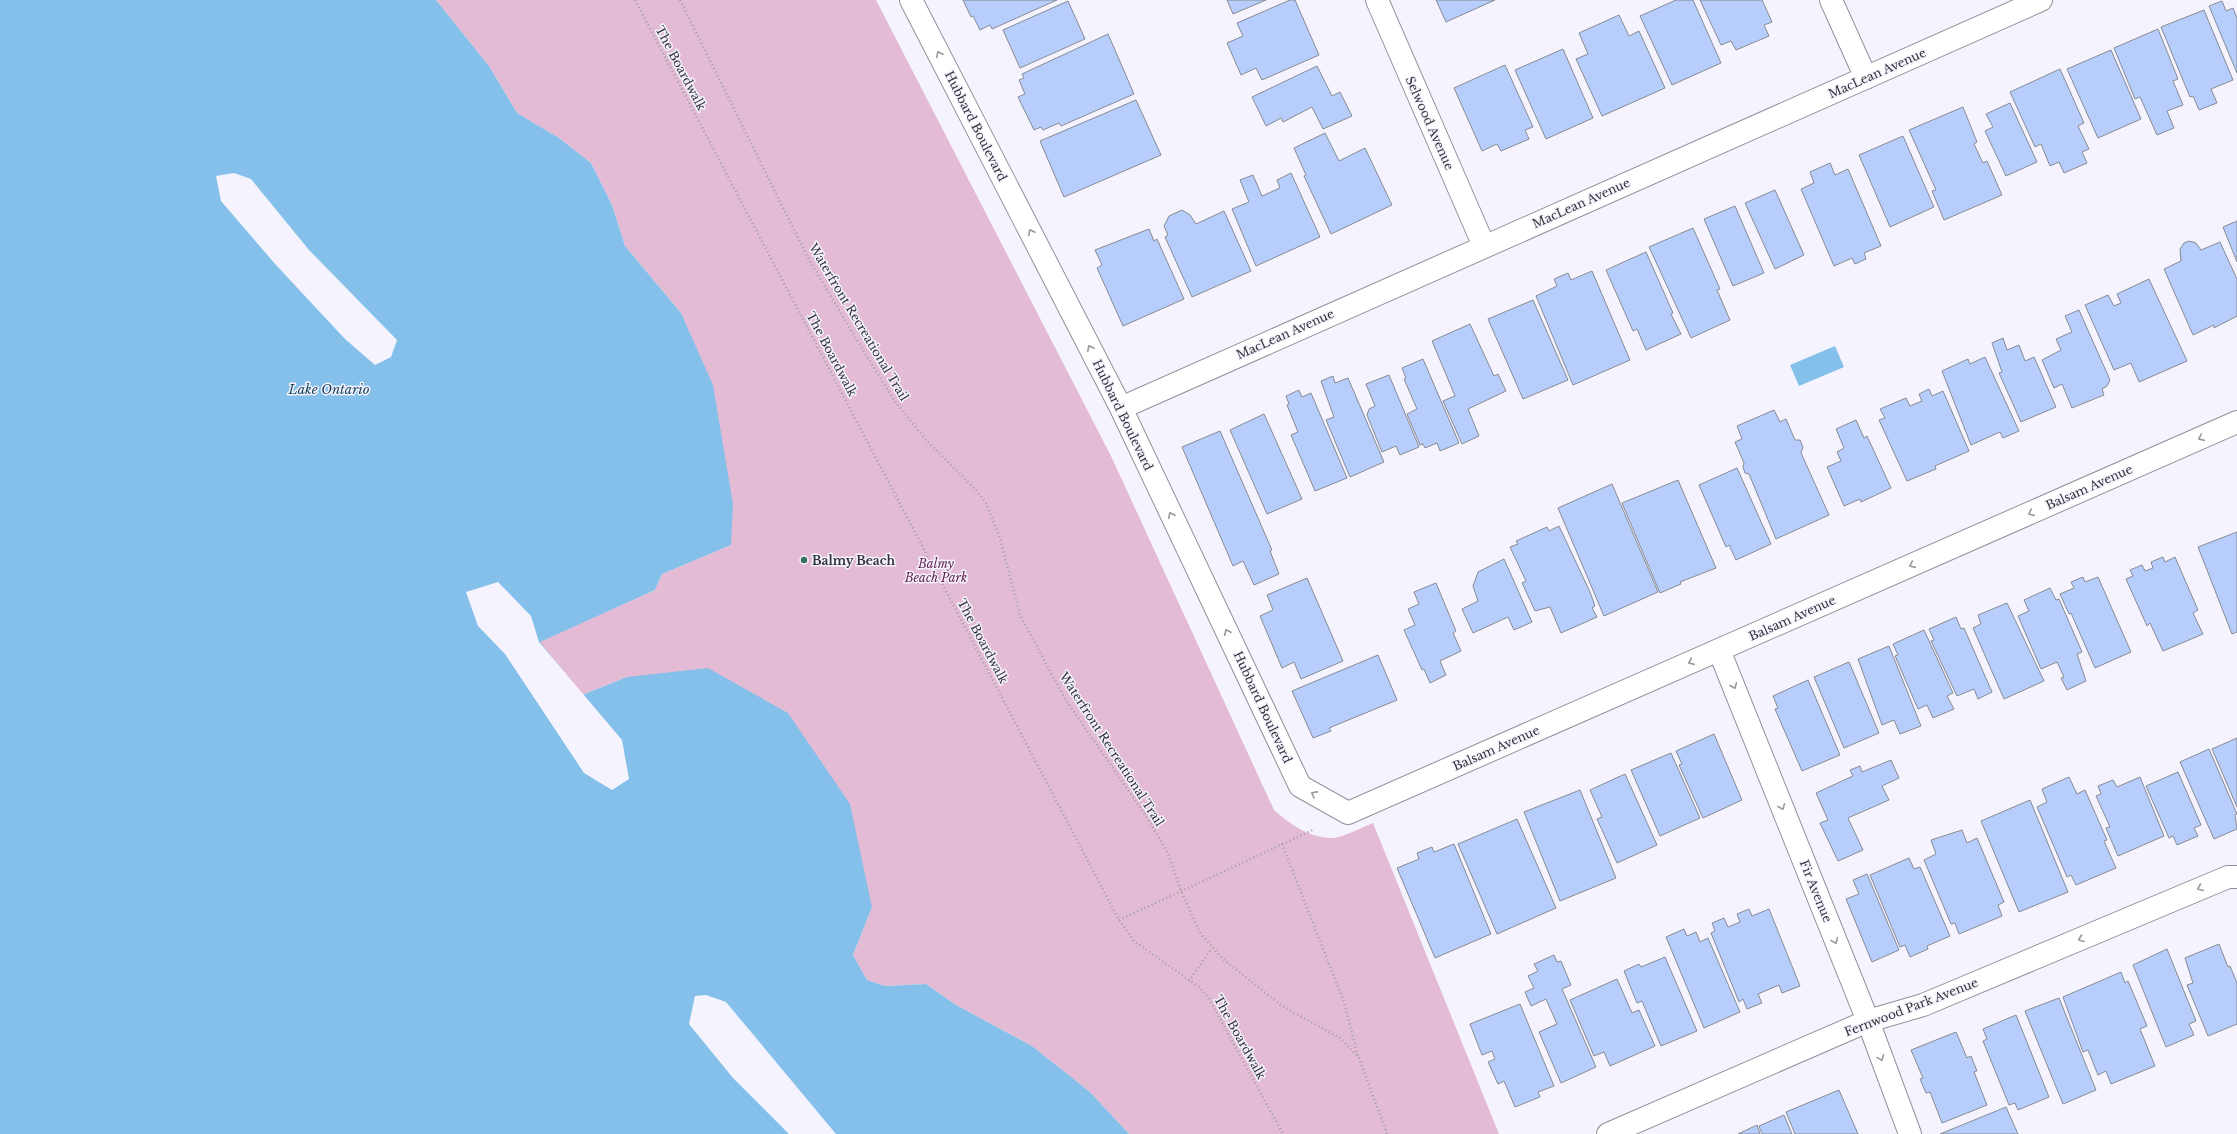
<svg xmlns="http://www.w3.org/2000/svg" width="2237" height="1134" font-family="'Libre Baskerville',serif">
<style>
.green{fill:#e4bbd5}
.water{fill:#84c0ea}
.pier{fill:#f5f4fe}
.building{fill:#b7cdfb;stroke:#878b93}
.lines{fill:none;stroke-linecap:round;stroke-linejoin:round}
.minor-casing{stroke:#92919a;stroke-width:24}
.path{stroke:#a09fa6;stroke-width:2.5;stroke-dasharray:1 3;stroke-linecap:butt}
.minor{stroke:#fff;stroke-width:22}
.oneway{stroke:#99999b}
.poi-dot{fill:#377159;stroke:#f5f4fe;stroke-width:1.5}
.labels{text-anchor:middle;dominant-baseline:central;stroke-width:3;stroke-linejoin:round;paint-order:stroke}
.street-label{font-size:12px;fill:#333337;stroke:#f5f4fe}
.poi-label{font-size:12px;font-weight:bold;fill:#333337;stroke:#f5f4fe;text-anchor:start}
.park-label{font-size:12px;font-style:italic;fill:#621e50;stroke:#f5f4fe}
.water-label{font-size:13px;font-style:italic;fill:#164460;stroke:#f5f4fe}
</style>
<rect width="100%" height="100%" fill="#f5f4fe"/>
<path class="green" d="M436 0H876L1111 456 1274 810C1290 824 1309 838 1332 838 1342 838 1363 827 1373 823L1499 1134H1129L1090 1092 1032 1046 956 1005 926 984 885 986 867 980 853 955 872 907 627 677 582 695 539 642 655 590 662 574 731 545 681 313 625 246 612 205 591 163 559 138 517 113 489 66Z"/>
<path class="water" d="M0 0H436L489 66 517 113 559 138 591 163 612 205 625 246 681 313 713 385 733 504 731 545 662 574 655 590 540 642 582 695 627 677 708 668 788 713 850 804 872 907 853 955 867 980 885 986 926 984 956 1005 1032 1046 1090 1092 1129 1134H0Z
M1835 346 1844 367 1799 386 1790 365Z"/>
<path class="pier" d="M234 173 251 179 309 250 397 340 391 357 375 365 345 339 276 265 221 201 216 176Z
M498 582 531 616 539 642 622 740 629 779 612 790 584 773 505 654 478 626 466 592Z
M706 995 726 1002 836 1134H789L733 1078 689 1024 695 996Z"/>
<path class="building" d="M963 0H1057L992 29 990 25 980 30 973 16 971 17Z
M1227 0H1266L1233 14Z
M1290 0H1295L1319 55 1262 80 1256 68 1241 75 1227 43 1243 36 1237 23Z
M1436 0H1495L1446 22Z
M1676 0H1693L1721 63 1672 85 1640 16Z
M1700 0H1762L1772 22 1764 25 1769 36 1736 50 1731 41 1721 45Z
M1068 1 1085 39 1020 68 1003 30Z
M2222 1 2226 11 2233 8 2237 18V73L2209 6Z
M2204 10 2233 80 2211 89 2217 103 2199 110 2193 96 2190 97 2161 27Z
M1619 15 1629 36 1639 31 1665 88 1602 116 1576 59 1588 54 1579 33Z
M2158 29 2178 79 2173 81 2183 105 2167 111 2174 128 2157 135 2140 97 2135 99 2114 48Z
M1108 34 1134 94 1061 126 1059 123 1043 130 1041 127 1034 130 1018 97 1025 94 1019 80 1024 78 1022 74Z
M1563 49 1593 118 1546 139 1515 70Z
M2111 50 2141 119 2098 138 2067 69Z
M1505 65 1533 127 1525 130 1529 139 1501 151 1497 144 1482 151 1454 88Z
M1317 66 1332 96 1340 92 1352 116 1323 129 1312 107 1283 122 1281 118 1266 126 1252 97Z
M2060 69 2084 123 2078 126 2089 149 2082 152 2087 163 2064 173 2059 162 2050 166 2041 144 2035 147 2010 92Z
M1136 100 1161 155 1064 197 1040 141Z
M2010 103 2037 162 2006 176 1985 131 1993 127 1986 114Z
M1963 107 1977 142 1974 144 1983 163 1987 161 2002 195 1944 220 1932 191 1936 190 1909 130Z
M1325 133 1339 161 1365 148 1392 205 1331 234 1304 176 1306 175 1294 148Z
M1903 136 1934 207 1890 227 1859 155Z
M1830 163 1835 175 1848 169 1881 246 1864 253 1866 259 1855 264 1852 258 1834 266 1801 189 1814 183 1810 172Z
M1291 173 1320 237 1256 266 1232 209 1249 202 1240 180 1253 175 1262 196 1280 188 1277 180Z
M1775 190 1804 255 1775 269 1745 203Z
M1735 206 1764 273 1733 286 1704 219Z
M1182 210 1190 215 1196 224 1224 211 1251 271 1192 297 1165 237 1168 235 1164 226 1169 216Z
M2237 221V262L2223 227Z
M1693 228 1720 289 1717 290 1730 320 1691 338 1649 247Z
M1149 229 1154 241 1157 239 1184 299 1123 326 1097 268 1102 265 1095 250Z
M2189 241 2196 243 2201 250 2220 242 2237 279V316L2214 328V325L2193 335 2164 269 2181 261 2180 249 2184 243Z
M1646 252 1673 313 1671 314 1681 334 1646 350 1637 329 1633 331 1606 270Z
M1592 271 1630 360 1573 385 1536 296 1557 286 1554 279 1568 273 1571 280Z
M2149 279 2187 361 2139 382 2131 363 2114 370 2085 305 2108 295 2114 306 2121 303 2117 294Z
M1533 300 1568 380 1523 399 1488 319Z
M2079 310 2110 380 2107 386 2102 389 2104 395 2072 408 2062 384 2054 388 2042 360 2061 350 2056 339 2072 332 2065 316Z
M1470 324 1494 376 1498 374 1506 391 1468 409 1479 436 1462 444 1443 401 1455 396 1432 341Z
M2003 338 2007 350 2019 345 2025 361 2034 357 2056 407 2021 422 1999 373 2002 372 1992 343Z
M1985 357 2019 431 2003 438 2000 432 1971 445 1942 371 1968 359 1970 364Z
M1423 359 1459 443 1440 451 1437 443 1425 448 1423 444 1420 445 1407 414 1417 409 1404 379 1406 378 1402 368Z
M1389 375 1419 447 1400 455 1396 446 1382 452 1367 415 1369 409 1375 406 1366 384Z
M1333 376 1335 383 1348 378 1384 462 1350 477 1326 420 1334 417 1321 381Z
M1929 389 1932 396 1943 391 1969 451 1935 466 1936 469 1907 481 1879 420 1885 418 1880 409 1906 398 1910 406 1922 401 1919 394Z
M1299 390 1302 397 1311 393 1347 478 1315 491 1291 435 1298 432 1287 405 1289 404 1286 396Z
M1774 410 1780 422 1786 419 1795 440H1800L1803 447 1801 453 1829 515 1776 539 1749 474 1745 473 1743 467 1744 463 1735 442 1742 439 1737 426Z
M1264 414 1302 499 1267 514 1230 430Z
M1856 420 1864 438 1867 436 1891 488 1861 502 1860 499 1844 506 1827 467 1841 461 1837 452 1844 448 1836 429Z
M1220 431 1272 550 1270 551 1279 574 1254 585 1243 561 1233 566 1182 447Z
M1737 468 1771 544 1736 560 1729 545 1726 547 1699 485Z
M1678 480 1716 568 1680 582 1681 584 1660 593 1622 503Z
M1612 484 1658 592 1604 616 1558 508Z
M1559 526 1590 592 1595 606 1592 608 1597 617 1561 633 1550 607 1535 611 1522 583 1526 581 1510 547 1518 544 1516 541 1547 527 1549 531Z
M2237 532V632L2232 634 2198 547Z
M2163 557 2165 562 2175 557 2198 610 2193 613 2203 634 2163 651 2150 623 2147 626 2126 579 2133 576 2130 570 2142 565 2145 571 2153 568 2151 562Z
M1504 559 1532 622 1514 630 1508 617 1473 633 1462 609 1478 601 1473 586 1478 572Z
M2083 577 2085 582 2098 577 2131 652 2095 668 2071 613 2069 614 2060 594 2074 588 2071 582Z
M1307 578 1343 661 1301 679 1294 662 1282 668 1260 616 1273 610 1267 595Z
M1436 583 1456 631 1453 633 1461 651 1440 661 1446 675 1430 683 1424 669 1422 670 1404 630 1415 625 1408 609 1419 604 1414 592Z
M2050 588 2056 600 2059 599 2082 652 2077 654 2086 681 2067 690 2061 678 2064 677 2057 662 2041 669 2018 616 2029 611 2024 600Z
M2007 603 2044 681 2004 699 1973 628 1981 624 1978 615Z
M1956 617 1961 629 1964 628 1992 692 1978 699 1974 689 1957 696 1931 641 1934 640 1929 629Z
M1924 630 1953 693 1947 696 1954 709 1933 718 1927 705 1918 709 1895 656 1898 655 1893 644Z
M1889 646 1921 726 1900 734 1894 720 1882 725 1858 659Z
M1378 655 1397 700 1329 728 1331 731 1313 738 1292 691Z
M1849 662 1879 733 1844 748 1814 677Z
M1808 680 1840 755 1802 771 1775 709 1778 708 1773 696Z
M1714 734 1742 800 1703 818 1679 765 1682 764 1676 751Z
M2237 738V807L2212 749Z
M2209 749 2237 814 2235 815 2237 829 2214 839 2180 762Z
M1671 753 1700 818 1660 836 1631 770Z
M1891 760 1899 778 1882 786 1889 800 1848 818 1863 850 1838 861 1820 823 1828 820 1816 793 1853 776 1850 770 1860 766 1862 772Z
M2178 772 2201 825 2194 828 2198 836 2177 845 2173 836 2169 838 2146 786Z
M1625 774 1657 845 1617 863 1597 819 1602 817 1590 790Z
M2069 777 2077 794 2085 790 2107 840 2104 841 2116 868 2076 885 2071 875 2067 877 2037 807 2047 802 2042 789Z
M2140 777 2164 836 2118 856 2106 828 2110 827 2096 796 2101 794 2098 786 2113 780 2117 787Z
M1580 790 1616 878 1560 901 1524 812Z
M2030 800 2068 892 2019 912 1981 821Z
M1517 819 1556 908 1497 934 1458 844Z
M1962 830 1967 843 1977 838 2004 902 1998 905 2002 916 1959 934 1955 923 1951 924 1924 860 1936 854 1931 840Z
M1454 844 1491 934 1435 958 1397 868 1419 859 1417 853 1432 847 1434 852Z
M1909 858 1914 869 1920 867 1950 936 1927 946 1928 949 1910 957 1905 945 1900 947 1870 875Z
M1867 874 1899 950 1872 962 1846 899 1859 894 1853 880Z
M1749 909 1752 916 1769 909 1800 986 1782 993 1779 985 1758 994 1762 1003 1747 1009 1743 999 1739 1002 1711 933 1715 931 1712 923 1724 918 1728 927 1740 922 1737 914Z
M1684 929 1687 936 1696 932 1700 942 1708 938 1740 1012 1704 1028 1666 937Z
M2219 944 2228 967 2230 966 2237 983V1024L2208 1036 2187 985 2193 983 2185 958Z
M2167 949 2196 1021 2189 1024 2194 1035 2166 1047 2133 965Z
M1554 955 1557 962 1561 961 1571 985 1562 989 1596 1067 1561 1083 1539 1032 1557 1024 1546 999 1531 1006 1525 992 1534 988 1528 976 1538 971 1534 964Z
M1665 957 1697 1031 1661 1046 1642 1001 1637 1003 1624 971 1639 964 1641 967Z
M2121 972 2125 983 2128 981 2147 1026 2140 1029 2155 1066 2111 1084 2106 1071 2098 1075 2088 1050 2083 1052 2063 997Z
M1617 979 1632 1013 1639 1010 1655 1046 1610 1066 1604 1052 1594 1056 1570 1000Z
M2059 998 2096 1090 2063 1104 2025 1011Z
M1520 1004 1554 1086 1538 1092 1540 1097 1515 1107 1504 1081 1498 1084 1488 1062 1495 1059 1492 1051 1482 1055 1470 1024Z
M2016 1015 2049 1097 2018 1110 2015 1103 2009 1105 1983 1041 1987 1039 1983 1029Z
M1956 1032 1967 1058 1971 1056 1977 1071 1974 1072 1987 1105 1942 1123 1930 1092 1926 1093 1920 1079 1923 1078 1911 1050Z
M1839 1090 1858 1134H1795L1786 1112Z
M2006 1107 2018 1134H1940Z
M1784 1115 1792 1134H1762L1759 1126Z
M1757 1125 1760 1134H1738Z"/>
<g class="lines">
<defs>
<path id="minor" d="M911 0 1121 408 1300 786 1348 813 2237 422
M1377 0 1484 246
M1831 0 1866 78
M1121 408 2041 0
M1719 650 1868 1021 1910 1134
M1608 1134 1868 1021 1923 1005 2228 877H2237"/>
</defs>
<use href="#minor" class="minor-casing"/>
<path class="path" d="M635 0 1119 920 1134 941 1199 987 1208 997 1283 1134
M680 0 808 258 855 337 894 400 926 440 976 490 986 503 1000 538 1020 615 1065 699 1146 816 1168 853 1181 891 1201 934 1223 959 1282 1006 1340 1038 1359 1058 1387 1134
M1282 844 1344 1002 1358 1056
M1119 920 1315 829
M1189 981 1212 948"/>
<use href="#minor" class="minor"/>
</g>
<defs><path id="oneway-chevron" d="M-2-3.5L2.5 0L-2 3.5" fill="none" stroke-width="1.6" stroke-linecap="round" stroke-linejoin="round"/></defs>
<g class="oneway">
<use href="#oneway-chevron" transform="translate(939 54) rotate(-117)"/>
<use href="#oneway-chevron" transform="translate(1031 232) rotate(-117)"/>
<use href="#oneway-chevron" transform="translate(1090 348) rotate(-117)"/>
<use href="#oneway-chevron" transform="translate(2201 438) rotate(156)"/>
<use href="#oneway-chevron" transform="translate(2031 513) rotate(156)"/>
<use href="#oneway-chevron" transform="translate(1171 515) rotate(-115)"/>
<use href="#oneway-chevron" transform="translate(1912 565) rotate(156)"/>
<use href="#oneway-chevron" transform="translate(1227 632) rotate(-115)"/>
<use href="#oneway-chevron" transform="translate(1691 662) rotate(156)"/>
<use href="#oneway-chevron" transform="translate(1734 686) rotate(68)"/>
<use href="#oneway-chevron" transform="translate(1314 794) rotate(-151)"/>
<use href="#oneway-chevron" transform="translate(1782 807) rotate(68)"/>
<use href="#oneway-chevron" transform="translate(2200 888) rotate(157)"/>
<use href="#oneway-chevron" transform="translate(2081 939) rotate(157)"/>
<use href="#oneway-chevron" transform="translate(1835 941) rotate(68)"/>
<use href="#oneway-chevron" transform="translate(1881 1058) rotate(69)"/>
</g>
<circle class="poi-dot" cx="804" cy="560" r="4"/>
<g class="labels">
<g class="street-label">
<text transform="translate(681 68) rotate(62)">The Boardwalk</text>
<text transform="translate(1877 73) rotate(-24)">MacLean Avenue</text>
<text transform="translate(1430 123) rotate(66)">Selwood Avenue</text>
<text transform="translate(976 126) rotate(63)">Hubbard Boulevard</text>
<text transform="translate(1581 203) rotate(-24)">MacLean Avenue</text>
<text transform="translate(859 322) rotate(59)">Waterfront Recreational Trail</text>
<text transform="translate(1285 334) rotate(-24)">MacLean Avenue</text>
<text transform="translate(832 354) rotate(62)">The Boardwalk</text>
<text transform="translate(1123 415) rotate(64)">Hubbard Boulevard</text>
<text transform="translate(2089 487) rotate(-24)">Balsam Avenue</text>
<text transform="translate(1792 618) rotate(-24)">Balsam Avenue</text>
<text transform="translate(983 641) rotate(62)">The Boardwalk</text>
<text transform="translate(1263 707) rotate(65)">Hubbard Boulevard</text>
<text transform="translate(1496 748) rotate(-24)">Balsam Avenue</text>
<text transform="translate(1112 749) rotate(57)">Waterfront Recreational Trail</text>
<text transform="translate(1816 891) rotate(68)">Fir Avenue</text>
<text transform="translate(1911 1007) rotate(-21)">Fernwood Park Avenue</text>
<text transform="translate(1240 1037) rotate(61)">The Boardwalk</text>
</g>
<g class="poi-label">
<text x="812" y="560">Balmy Beach</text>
</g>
<g class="park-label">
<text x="936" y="563">Balmy<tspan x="936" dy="14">Beach Park</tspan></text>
</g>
<g class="water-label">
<text x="329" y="389">Lake Ontario</text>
</g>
</g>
</svg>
